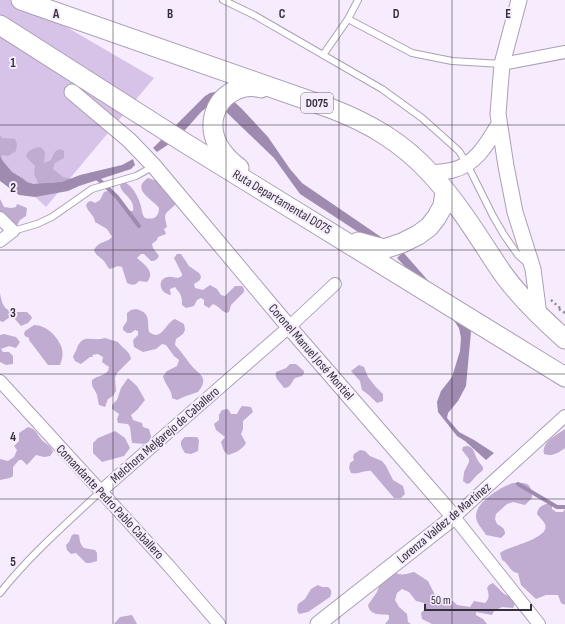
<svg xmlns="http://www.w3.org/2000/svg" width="565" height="624" font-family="'Sofia Sans Condensed',sans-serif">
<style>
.green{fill:#d7c2e8}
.forest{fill:#c0abd1}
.water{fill:#9f8bb0}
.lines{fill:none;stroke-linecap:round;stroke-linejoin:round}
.stream{stroke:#9f8bb0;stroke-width:4}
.service-casing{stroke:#ab9fb5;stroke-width:8}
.minor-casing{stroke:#ab9fb5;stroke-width:14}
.tertiary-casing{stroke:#ab9fb5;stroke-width:17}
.trunk-casing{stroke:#ab9fb5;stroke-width:21}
.path{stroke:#8f8895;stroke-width:2.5;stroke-dasharray:2 3;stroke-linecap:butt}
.service{stroke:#fff;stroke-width:6}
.minor{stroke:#fff;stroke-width:12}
.tertiary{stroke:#fff;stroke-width:15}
.trunk{stroke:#fff;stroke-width:19}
.grid{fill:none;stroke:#342f38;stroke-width:1;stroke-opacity:0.55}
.labels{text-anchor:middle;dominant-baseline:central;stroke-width:4;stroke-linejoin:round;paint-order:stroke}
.shield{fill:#f6ecfe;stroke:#6e6873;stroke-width:1}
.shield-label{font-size:12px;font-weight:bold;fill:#342f38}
.street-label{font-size:13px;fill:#342f38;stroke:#f6ecfe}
.grid-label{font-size:13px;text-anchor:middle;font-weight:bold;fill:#342f38;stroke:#f6ecfe;stroke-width:4;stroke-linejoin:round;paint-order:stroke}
</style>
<rect width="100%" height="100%" fill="#f6ecfe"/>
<path class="green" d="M0 0H20L154 78 46 207 0 164Z"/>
<path class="forest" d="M0 135 2 138 15 139 17 144 16 151 8 156 2 155 0 157Z
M40 147C48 152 44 156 44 163L51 160C54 154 53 151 61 149L64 151V158L55 163 53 169 63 177 72 179 61 185 54 182 39 185 34 174 35 166 28 159 26 155C30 149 34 148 40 147Z
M148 178 160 182 176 201V204C165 215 163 211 167 227L164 229 166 234 158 237 157 240 152 244 153 248 159 256C157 260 155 261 151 261L144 254H141L137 258C144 264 156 272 147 282L139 281C135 286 132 285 127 283L122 267 118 266 110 269C106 266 107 264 103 260 99 256 96 256 94 250 100 240 105 244 112 237L107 229 95 222C94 214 88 213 86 205L88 202 91 201 95 203 100 200 104 192 107 191 118 195 127 211H133C135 198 123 196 120 186L122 182C131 182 139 198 141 206 142 211 142 214 145 218 154 220 159 217 159 208 153 199 130 190 148 178Z
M0 199 4 207 11 208 16 207 17 204 27 208 26 216 20 220 14 231 0 217Z
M177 254H181L189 266 199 273 201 276 200 280 194 284 195 288 203 290 210 285 217 289 221 295 225 296 235 286H242L244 289V292L231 305 229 312 226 313C221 311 219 306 213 304L209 308 204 305V300L201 298 197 300 194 306 186 308 182 305C182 295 181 295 175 287L170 289V290L171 295C157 293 157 275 172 277 174 277 176 278 178 278L182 276V274L174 258Z
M0 293C3 313 10 312 27 312L31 316 32 318 28 323 21 326 14 318 10 317 3 322 0 321Z
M136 309C151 313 147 320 149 332 162 342 165 323 175 319L184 324 185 330 183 334 176 339 175 345C181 351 186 359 191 365 199 375 210 377 198 392L186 396 177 400 172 398C172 389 164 384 163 376L167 371 177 366 179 360 174 356 166 345 162 344 156 349 143 352 134 347 133 340 138 335V331L135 330 131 333H127L123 330V327L127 321V313L131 310Z
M34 325C46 325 57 336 61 346 64 353 62 360 60 365H48L29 340V338L25 336 24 334 25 331Z
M4 334 16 337 20 342 16 348 9 346 1 349 3 352H9L13 356V364L6 365 0 362V335Z
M105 338 118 342C122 348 130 351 131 359L117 373 115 378 116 391 113 396 108 399 105 407 99 405C98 402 98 399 97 395 95 389 91 388 92 380 97 376 103 376 108 371L109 367 102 362 103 357 98 354 92 355 93 357H90L81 364 75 361 73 357C74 353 76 352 77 348 83 333 92 342 105 338Z
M290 364H296L304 371V373L302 376 295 378C291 383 290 388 284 388 281 382 274 379 276 372L286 368Z
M359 365 364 367 368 377 375 386 383 394V401L377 403 370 396 362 390 360 381 351 371Z
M128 378 137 386 145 400 137 410 131 415 133 420 142 423 143 427 149 429 151 436 150 441 146 444 132 443 130 427 128 424 118 423 117 419 119 414 112 409V405L117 400 121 388Z
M242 406 251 407 253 412 243 421V429L241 434 246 443C242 450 235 453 228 455L224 451 221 442 225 437 216 430 214 424 219 420V415L222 410 228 409 231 414H237L239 410Z
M28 427C37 429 37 435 42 440 47 445 51 445 53 452L50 456 44 457 36 455 27 465 22 460H19L13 467V476L10 478 0 480V459L8 461 14 457 17 450 14 446 19 441V433Z
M565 429V448C558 453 552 457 544 454 541 442 557 435 565 429Z
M115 431 125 438 130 448 124 456 102 462 93 453V443L98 438Z
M185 437H197L199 440 198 451 191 454 185 453C181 447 178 442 185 437Z
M466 446C474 446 474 453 477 459 479 462 481 465 483 467V470L476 476 470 483 467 484 463 481 464 472 469 462V459L462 450 463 447Z
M360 450 365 451 370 456 382 461 386 466 393 480 403 486 405 494 401 498H394L371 471C364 470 358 475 351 473L349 468 350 463 354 460 353 457 354 454Z
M513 483C527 482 532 483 532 498L525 505 513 502 507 504 496 514 495 519 497 524C502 527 505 528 505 534L501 538 486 535C483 529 476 524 476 516 476 502 501 487 513 483Z
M552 503V509L556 512H563L565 509V605L561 603 558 595H546L536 599 521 585 518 573C509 572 509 563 502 560L500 553C508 546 551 539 545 524 543 520 539 517 537 514 538 506 544 504 552 503Z
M75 534 79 535 80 542 82 546 84 548 95 550 97 553V561L90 563H86L76 553 71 554 67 550 66 545 69 542 72 535Z
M393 571C401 577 405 574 414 572L428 581 435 595 447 600 453 601 457 605 470 607 474 601 485 603C490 598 489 595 487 588L489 585 493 583 504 594 511 597 515 604 513 608 502 607 494 611 492 615 476 612V615L483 619 487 624H432L422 619 421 613 425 609 424 603 416 601 409 592 402 589 397 593 395 600 399 607 407 614 408 622 411 624H385L389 619V615C380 614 370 616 368 605L377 592 380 584Z
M318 585 322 587H328C332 590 332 593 330 597L308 612 299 614 297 610 298 604 305 599 311 589Z
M132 615 137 624H114L120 617Z"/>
<path class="water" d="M219 91 228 96 242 109 268 137 290 169 302 183 381 237 375 243 300 194 274 158 221 107 209 106 202 111 178 138 157 152 153 148 205 96 210 93Z
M0 155 2 160 12 172 22 178 27 182 33 184 62 182 80 175 122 165 133 159 135 165 131 169 79 186 68 191 35 197 19 195 0 181Z
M403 252 468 326 471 332 466 386 458 401 448 413 447 418 459 432 474 440 494 453 486 460 465 441 457 436 438 412 437 402 441 391 452 377 460 351 461 338 459 328 434 292 420 283 397 258Z"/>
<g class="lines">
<path class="stream" d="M95 176 117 197 139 226
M518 484 557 507H565"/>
<defs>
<path id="service" d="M223 0 254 15 382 89 422 118 459 151 467 164 493 216 504 235 518 255 527 263
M348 19 412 53 452 61 502 64
M323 55 348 19 358 0
M13 231 37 224 52 217 92 189 136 176 154 166
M0 593C30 555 66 524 101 491"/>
<path id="minor" d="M502 64 565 52
M0 218 13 231 0 241
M0 381 169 566 219 624
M101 491 289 327 335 284
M539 624 454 517 565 416"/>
<path id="tertiary" d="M519 0 502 64 498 114 506 166 515 212 533 269 539 315
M72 92 129 140 154 166 289 327 454 517 318 624
M431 173C438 172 446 172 453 170 476 164 487 144 499 124"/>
<path id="trunk" d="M21 0 330 108C369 123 402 142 431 174 457 202 476 233 497 265 515 293 540 317 565 339
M0 25 185 143 565 377
M239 168C231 162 223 154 218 145 208 126 213 103 232 92 241 87 251 85 261 88
M358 242 384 249 402 243 418 235 429 227 436 218 443 206 445 191"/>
</defs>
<use href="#service" class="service-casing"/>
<use href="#minor" class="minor-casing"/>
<use href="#tertiary" class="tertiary-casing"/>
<use href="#trunk" class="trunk-casing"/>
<path class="path" d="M551 300 560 308
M559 309 565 313"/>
<use href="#service" class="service"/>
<use href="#minor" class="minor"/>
<use href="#tertiary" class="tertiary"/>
<use href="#trunk" class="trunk"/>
</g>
<path class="grid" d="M113 0V624M226 0V624M339 0V624M452 0V624M0 125H565M0 250H565M0 374H565M0 499H565"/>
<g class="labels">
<rect class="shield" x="301" y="93" width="32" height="20" rx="3"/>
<g class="shield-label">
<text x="317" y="103">D075</text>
</g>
<g class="street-label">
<text transform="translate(282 202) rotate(31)">Ruta Departamental D075</text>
<text transform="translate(311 352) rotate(49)">Coronel Manuel José Montiel</text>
<text transform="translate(165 435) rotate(-41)">Melchora Melgarejo de Caballero</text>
<text transform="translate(110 502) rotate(47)">Comandante Pedro Pablo Caballero</text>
<text transform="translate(444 523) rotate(-40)">Lorenza Valdez de Martinez</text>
</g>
</g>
<g class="grid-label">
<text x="56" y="18">A</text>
<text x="170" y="18">B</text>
<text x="282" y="18">C</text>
<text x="396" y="18">D</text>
<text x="508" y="18">E</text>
<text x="13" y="67">1</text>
<text x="13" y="192">2</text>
<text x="13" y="317">3</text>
<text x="13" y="441">4</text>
<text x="13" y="566">5</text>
</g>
<path d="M425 604v6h106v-6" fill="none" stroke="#342f38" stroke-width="2"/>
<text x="431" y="604" font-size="12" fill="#342f38" stroke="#f6ecfe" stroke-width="3" paint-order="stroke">50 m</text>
</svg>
